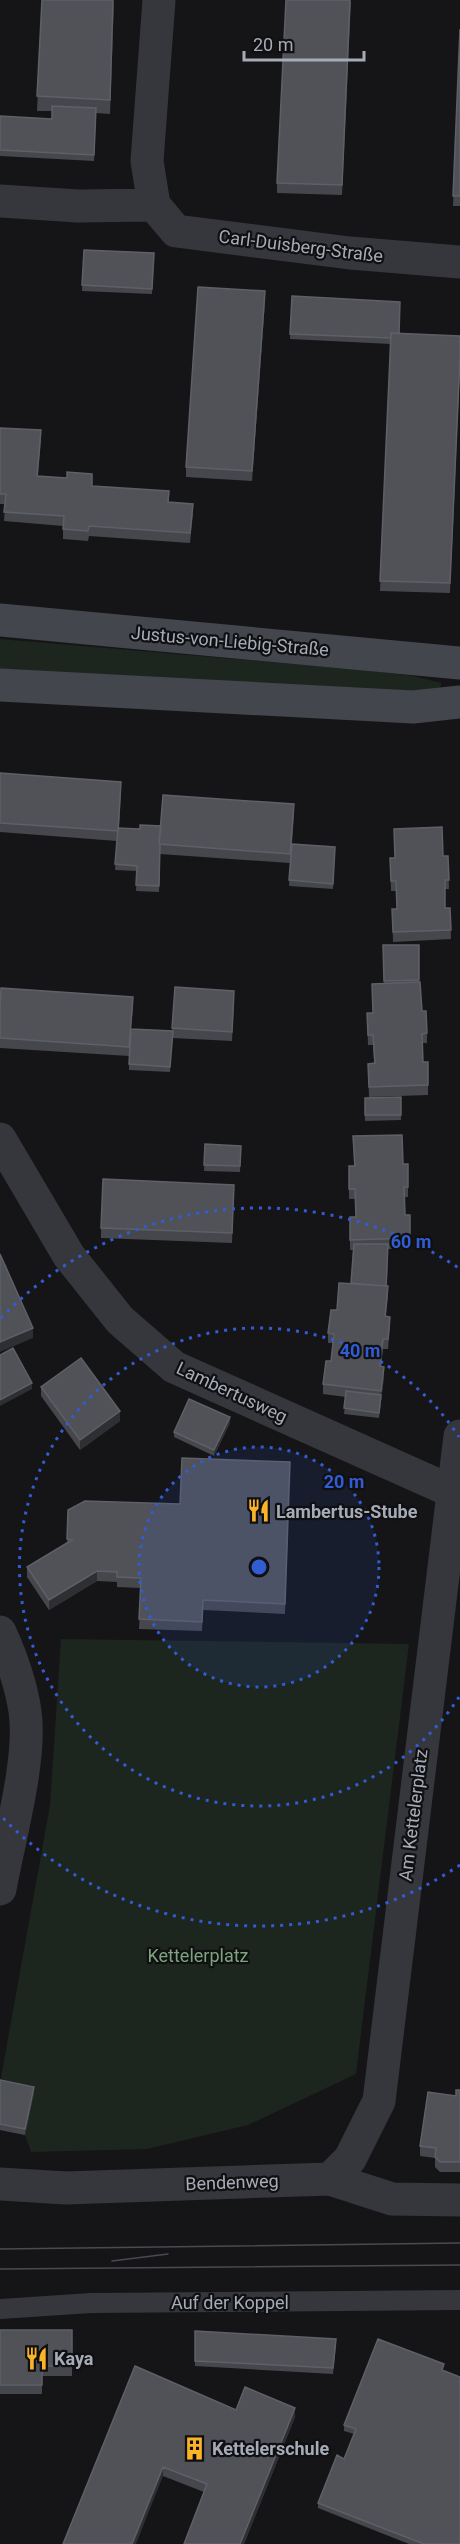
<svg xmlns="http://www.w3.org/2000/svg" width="460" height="2544" font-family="Roboto,sans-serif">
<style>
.green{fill:#1c251e}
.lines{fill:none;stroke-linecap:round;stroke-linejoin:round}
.service{stroke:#35373c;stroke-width:20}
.minor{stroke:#35373c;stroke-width:33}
.tertiary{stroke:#35373c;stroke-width:33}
.secondary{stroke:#43464c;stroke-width:33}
.tram{stroke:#484b51;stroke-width:1.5}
.wall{fill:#46474c}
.shaded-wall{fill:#2e2f32}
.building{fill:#515258;stroke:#5e6067;stroke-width:1.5}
.ring{fill:none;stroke:#325cd3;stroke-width:3;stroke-dasharray:3 6}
.labels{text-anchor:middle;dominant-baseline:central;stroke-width:4.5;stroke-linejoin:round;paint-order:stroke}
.street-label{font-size:18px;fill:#a6abb8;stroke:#101012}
.poi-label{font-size:18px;font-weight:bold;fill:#a6abb8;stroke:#101012;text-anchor:start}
.park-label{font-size:18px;fill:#7ca47e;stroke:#101012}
.centre{fill:#325cd3;stroke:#101012;stroke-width:3}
.ring-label{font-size:18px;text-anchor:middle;font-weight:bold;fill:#325cd3;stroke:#101012;stroke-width:4.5;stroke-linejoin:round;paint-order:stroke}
</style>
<rect width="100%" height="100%" fill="#151517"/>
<path class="green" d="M0 639 354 669 414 676 441 683V686L434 693 0 670Z
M61 1639 409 1644 356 2074 248 2125 147 2149 31 2152 25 2135 0 2130V2083L50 1805Z"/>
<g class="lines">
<path class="service" d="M0 2309 91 2303 460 2300"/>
<path class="minor" d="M159 0 147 161 154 205 176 231 350 253 460 262
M0 201 78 206 154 205
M0 1139 69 1256 120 1320 174 1367 460 1495
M330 2179 350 2159 379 2101 460 1436
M0 2184 66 2188 330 2179 392 2199 460 2200"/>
<path class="tertiary" d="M0 1632C11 1656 21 1685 25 1711 32 1759 9 1839 0 1889"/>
<path class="secondary" d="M0 620 460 663
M0 685 413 707 460 702"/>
<path class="tram" d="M0 2249 460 2243
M112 2261 168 2254
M0 2269 460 2265"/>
</g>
<path class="wall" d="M42 0H114L110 114 96 113 94 161 0 156V116L52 119V111H37Z
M351 0 342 195 277 193V183Z
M460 29V206H453Z
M84 250 154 253 152 294 82 291Z
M292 296 399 334 460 367 450 593 380 591 391 344 290 339Z
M265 301 252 481 186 477V467Z
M0 428 41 440 38 476 92 486 169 502 193 513 190 543 89 536 88 541 63 539V526L4 521 5 504H0Z
M0 773 121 792 119 828 140 829 161 826 294 814 292 844 335 847 333 889 289 886 290 863 160 854 159 892 136 891 137 871 115 870 117 841 0 832Z
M448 856 449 889H445V908H450L451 939 393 942 392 909H397L396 891H391L390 858Z
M383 945H419V982L422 1011 427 1033V1043H422L423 1062H428V1095L369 1097 368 1064 374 1063 373 1045H368L367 1013H373L384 984Z
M175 987 234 1001 232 1041 172 1038 170 1072 129 1070V1056L0 1048V1006L133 1007 131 1029 172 1031Z
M401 1097V1120L365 1121V1098Z
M353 1136 403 1164H408V1197H404L405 1215H410V1248L388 1249 387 1286 388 1296 386 1316 390 1327 388 1349H383L381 1367 384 1377 379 1418 344 1414 346 1397 323 1394V1384L331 1361 333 1343H328V1333L337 1310 351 1283 353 1250H350V1217H356L355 1199H349V1166H354Z
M205 1144 241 1146 240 1172 204 1171Z
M234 1185 232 1243 101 1238V1228Z
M41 1387 120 1421 80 1450 41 1396Z
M230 1423 214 1456 174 1437V1432Z
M290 1462 285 1614 203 1610 202 1631 139 1629 141 1588 117 1587V1582L97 1581 49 1610 27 1577V1567L67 1543 68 1510 180 1504Z
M0 2080 34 2093 25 2135 0 2130Z
M460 2090V2172H440L435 2167V2158L420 2156V2146Z
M0 2330H72V2376H42V2394H0Z
M195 2331 336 2344 333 2374 195 2366Z
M444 2370 460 2544H409L318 2508V2503L344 2459 354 2434 344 2431V2425Z
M236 2410 295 2417 244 2544H184L204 2492 163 2476 63 2544Z"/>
<path class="shaded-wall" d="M113 0H114L110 114V100Z
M265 291V301L252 481V471Z
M33 1328V1338L0 1352V1342Z
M383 1339V1349L380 1376V1366Z
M384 1367V1377L379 1418 381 1391Z
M32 1383V1389L0 1406V1400Z
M120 1411V1421L80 1450V1440Z
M230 1417V1423L214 1456V1450Z
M97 1571V1581L49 1610V1600Z
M34 2087V2093L25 2135V2129Z
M295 2408V2417L244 2544H240Z
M163 2467V2476L136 2544H132Z"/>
<path class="building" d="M42 0H113L110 100 37 96Z
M286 0H350L342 185 277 183Z
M460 29V196H453Z
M52 106 96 108 94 155 0 150V116L52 119Z
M84 250 154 253 152 289 82 285Z
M198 287 265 291 252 471 186 467Z
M292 296 400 302 399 334 391 333V338L290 334Z
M391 333 460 336V357L450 583 380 581Z
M0 428 41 430 37 476 67 478V472L92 474V486L169 491 168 502 193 504 190 533 89 526 88 531 63 529 64 516 4 512 6 494H0Z
M0 773 121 782 118 831 0 823Z
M163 795 294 804 290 854 159 844Z
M140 825 161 826 159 844H160L159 886 136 885 137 866 115 864 118 828 140 829Z
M442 827 443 856H448L449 880H445V908H450L451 930 393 932 392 909H397L396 881H391L390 858H395L394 829Z
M292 844 335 847 333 884 289 880Z
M383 945H419V980L384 981Z
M420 982 422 1011H426L427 1033 422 1034 423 1062H428V1085L369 1087 368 1064 375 1063 373 1035H368L367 1013H373L372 984Z
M175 987 234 991 232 1032 172 1028Z
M1 988 133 997 129 1047 0 1038V1006Z
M131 1029 173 1031 170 1067 129 1064Z
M401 1097V1115H365V1098Z
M402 1135 403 1164H408V1187H404L405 1215H410V1238L350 1240V1217H356L355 1189H349V1166H355L353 1136Z
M205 1144 241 1146 240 1166 204 1165Z
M103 1179 234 1185 232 1233 101 1228Z
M354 1244H388L386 1286 351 1283Z
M0 1254 33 1328 0 1342Z
M339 1283 388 1286 385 1316 390 1317 388 1339H383L380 1366 384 1367 381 1391 323 1384 326 1361H331L334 1334 328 1333 331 1310H337Z
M13 1348 32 1383 0 1400V1355Z
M81 1358 120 1411 80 1440 41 1387Z
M346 1391 381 1395 379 1413 344 1408Z
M189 1399 230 1417 214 1450 174 1432Z
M182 1458 290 1462 285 1604 203 1600 202 1622 139 1619 141 1578 117 1577V1572L97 1571 49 1600 27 1567 72 1540 67 1539 68 1510 85 1501 180 1504Z
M0 2080 34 2087 25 2129 0 2124Z
M456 2090H460V2162H440L435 2157 436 2148 420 2146 428 2092 456 2096Z
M0 2330H72V2366H42V2385H0Z
M195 2331 336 2339 333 2368 195 2361Z
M378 2339 444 2364 442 2370 460 2377V2544H424L318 2503 337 2455 344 2459 356 2429 344 2425Z
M135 2366 236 2410 245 2387 295 2408 240 2544H184L207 2484 163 2467 132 2544H63Z"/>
<circle cx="259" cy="1567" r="120" fill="#325cd3" fill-opacity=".12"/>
<g class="ring">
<circle cx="259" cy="1567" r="120"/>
<path d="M459 1697A239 239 0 1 1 459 1437"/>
<path d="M460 1865A359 359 0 0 1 1 1816M1 1318A359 359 0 0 1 460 1269"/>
</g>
<defs>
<symbol id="restaurant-bare" viewBox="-9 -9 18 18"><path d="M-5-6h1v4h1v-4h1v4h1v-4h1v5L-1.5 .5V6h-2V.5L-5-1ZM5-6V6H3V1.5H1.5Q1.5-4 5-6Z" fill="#fbb328" stroke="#101012" stroke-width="2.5" paint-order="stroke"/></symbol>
<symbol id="building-bare" viewBox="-9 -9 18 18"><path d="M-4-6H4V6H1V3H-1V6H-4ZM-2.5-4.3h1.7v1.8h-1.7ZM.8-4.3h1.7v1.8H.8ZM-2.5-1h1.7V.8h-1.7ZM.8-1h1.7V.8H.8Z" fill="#fbb328" stroke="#101012" stroke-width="2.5" paint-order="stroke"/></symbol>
</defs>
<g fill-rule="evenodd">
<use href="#restaurant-bare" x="242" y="1494" width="33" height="33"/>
<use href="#restaurant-bare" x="20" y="2342" width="33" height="33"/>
<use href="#building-bare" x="178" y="2432" width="33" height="33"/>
</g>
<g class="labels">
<g class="street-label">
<text transform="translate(301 246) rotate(7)">Carl-Duisberg-Straße</text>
<text transform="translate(230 641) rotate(5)">Justus-von-Liebig-Straße</text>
<text transform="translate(232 1392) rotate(25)">Lambertusweg</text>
<text transform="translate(413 1815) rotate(-83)">Am Kettelerplatz</text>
<text transform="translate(232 2182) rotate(-2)">Bendenweg</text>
<text x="230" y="2302">Auf der Koppel</text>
</g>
<g class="poi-label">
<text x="276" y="1511">Lambertus-Stube</text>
<text x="54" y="2358">Kaya</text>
<text x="212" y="2448">Kettelerschule</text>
</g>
<g class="park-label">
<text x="198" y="1955">Kettelerplatz</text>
</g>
</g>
<circle cx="259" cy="1567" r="9" class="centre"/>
<g class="ring-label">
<text x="411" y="1248">60 m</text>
<text x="360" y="1357">40 m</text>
<text x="344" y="1488">20 m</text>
</g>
<path d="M244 51v9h120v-9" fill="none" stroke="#a6abb8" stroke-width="3"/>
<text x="253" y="51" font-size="18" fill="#a6abb8" stroke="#101012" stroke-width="4.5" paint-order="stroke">20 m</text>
</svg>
